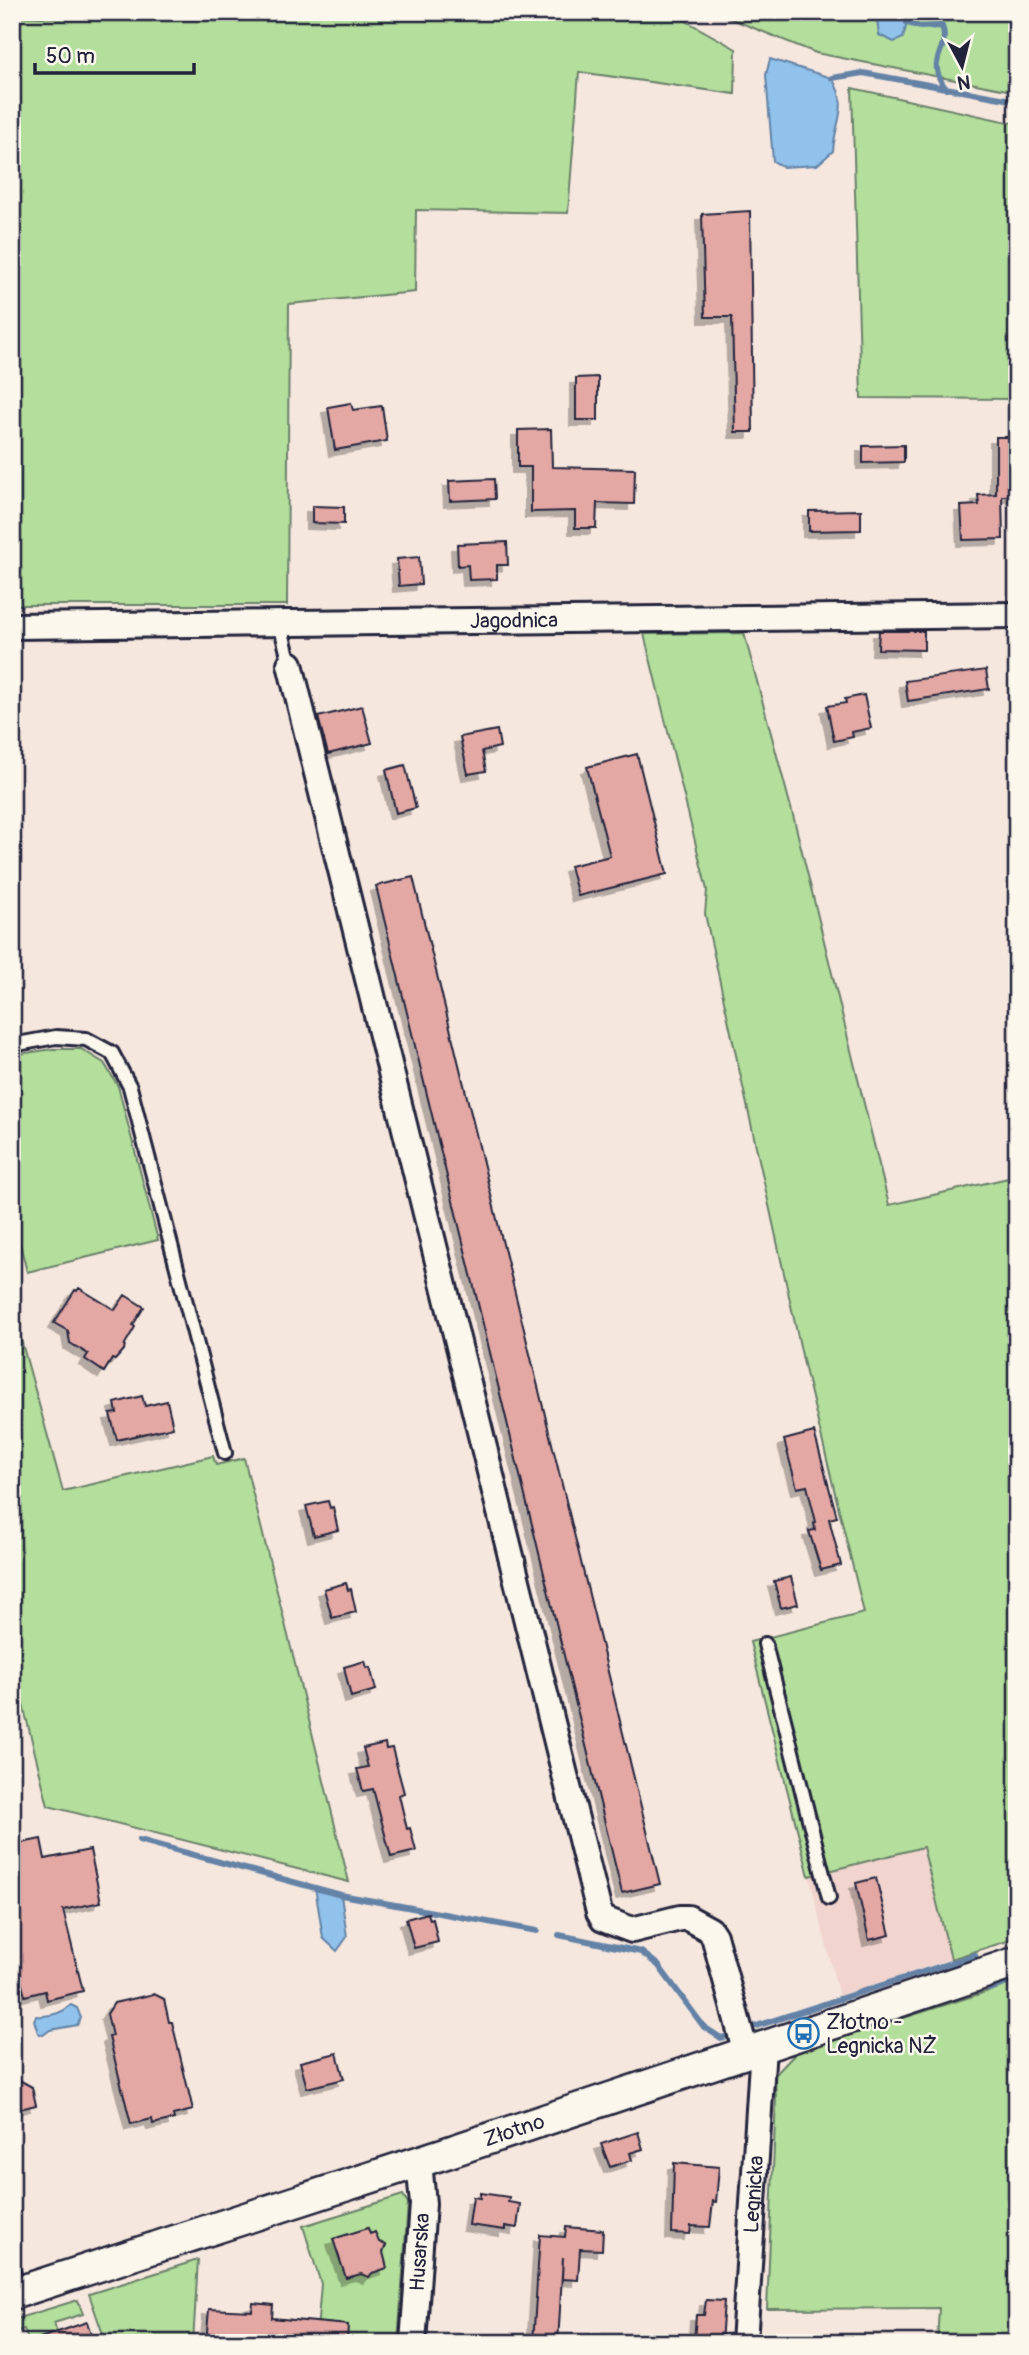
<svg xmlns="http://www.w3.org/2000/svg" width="1029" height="2355" font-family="Pangolin,sans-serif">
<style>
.built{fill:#f0d4cd}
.green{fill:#b3de9b;stroke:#6a806b;stroke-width:2}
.water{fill:#90c2ec;stroke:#6482a5;stroke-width:2}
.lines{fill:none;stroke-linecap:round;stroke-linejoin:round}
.stream{stroke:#6482a5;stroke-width:6}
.building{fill:#e3a8a4;stroke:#22223b;stroke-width:2;filter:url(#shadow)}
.service-casing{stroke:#22223b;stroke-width:18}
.minor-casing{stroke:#22223b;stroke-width:30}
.tertiary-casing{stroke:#22223b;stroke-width:35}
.service{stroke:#fbf7ec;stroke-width:12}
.minor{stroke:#fbf7ec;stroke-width:24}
.tertiary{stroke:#fbf7ec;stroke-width:30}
.labels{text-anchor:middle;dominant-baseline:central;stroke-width:5;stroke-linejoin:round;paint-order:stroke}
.street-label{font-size:21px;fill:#22223b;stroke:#fbf7ec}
.poi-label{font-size:21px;fill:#22223b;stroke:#fbf7ec;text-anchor:start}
</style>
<defs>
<filter id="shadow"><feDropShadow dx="-6" dy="6" stdDeviation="0" flood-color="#0004"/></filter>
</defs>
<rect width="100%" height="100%" fill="#f6e7de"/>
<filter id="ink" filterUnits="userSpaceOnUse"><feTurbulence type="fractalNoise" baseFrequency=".0143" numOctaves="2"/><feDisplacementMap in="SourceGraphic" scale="14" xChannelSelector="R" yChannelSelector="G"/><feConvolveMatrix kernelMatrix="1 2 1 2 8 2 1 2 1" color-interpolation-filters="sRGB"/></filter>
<g filter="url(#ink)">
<path class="built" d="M923 1847 951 1959 839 1996 809 1876Z"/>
<path class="green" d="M150 12H681L679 17 736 49 735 94 579 72 568 213 416 210 415 292 289 304 287 605H12V16L150 21Z
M714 12H1017V92L816 53Z
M852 88 1017 124V399L861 398Z
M744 633 794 819 889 1205 1017 1176V1938L951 1959 923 1847 809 1876 750 1642 864 1613 805 1369 705 914 707 890 644 634Z
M53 1049H81L104 1063 118 1086 158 1240 27 1272 12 1212V1055Z
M12 1307 63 1491 213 1456 216 1465 244 1458 349 1882 48 1806 12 1660Z
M1017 1982V2343H937L939 2308 767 2309 776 2099 775 2075 797 2052Z
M403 2195 408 2203 398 2343H316L321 2284 303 2226Z
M198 2260 193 2343H106L89 2294Z
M78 2300 83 2314 54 2323 60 2343H29L24 2329 12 2333V2320Z"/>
<path class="water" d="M876 12H907V23L903 38 894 42 879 35Z
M770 59 832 78C850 108 835 120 833 151L817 165 783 167 773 161 766 75Z
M315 1887 341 1895 347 1937 337 1951 323 1938Z
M71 2005 77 2008 81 2018 77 2025 50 2030 43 2035 38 2033 34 2020 36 2016C49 2017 61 2014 71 2005Z"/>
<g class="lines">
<path class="stream" d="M907 23 920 27 942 26C951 52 923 58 946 89
M832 78 863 73 1017 101
M139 1840 341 1895 537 1931
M559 1935 641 1952 658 1965 704 2027 721 2038 734 2034
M990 1989 1007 1983 1017 1984
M744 2030 975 1955V1956"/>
</g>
<path class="building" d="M750 211 753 432H735L732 317H705L702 214Z
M598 377V420H576V378Z
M351 403 353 410 382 406 387 441 335 450 328 407Z
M551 429 552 467 635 469 634 504 597 503 596 528H575V511L531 512V467H518V430Z
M996 437H1017V496H1002L1003 539 963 540 961 506 979 505 978 495 996 494Z
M904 445V462L863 463V446Z
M494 479 495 499 450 501 449 481Z
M312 506 344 507V524L312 523Z
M861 510V530L809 531V511Z
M507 542 508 565H497V579L469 580 468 565 458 566 457 544Z
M419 557 421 584 399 586 397 559Z
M879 631H924V650L878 649Z
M986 670 989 689 908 701 905 681Z
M864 695 871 728 852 732 853 737 834 741 827 706 846 703 845 699Z
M362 706 372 743 328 754 318 717Z
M497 730 500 747 482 751 486 771 468 774 460 737Z
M637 754 667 874 578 896 570 866 610 856 587 767Z
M405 765 416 808 396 813 386 770Z
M413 877 660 1884 622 1893 376 886Z
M79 1288 115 1310 125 1295 144 1307 133 1325 135 1327 125 1344 124 1350 115 1360 112 1359 104 1372 85 1359 88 1354 70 1343 68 1331 54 1323 75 1290 77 1291Z
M142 1396 145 1406 167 1401 173 1427 117 1440 110 1414 117 1413 115 1403Z
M814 1432 837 1517 829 1519 841 1565 821 1570 809 1531 815 1530 814 1523 816 1522 807 1486 797 1488 784 1440Z
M328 1501 330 1508 333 1507 338 1530 314 1536 306 1506Z
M791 1577 798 1604 781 1608 774 1581Z
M346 1583 348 1590 351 1589 356 1612 332 1618 324 1589Z
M365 1661 367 1668 370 1667 376 1690 351 1697 344 1667Z
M385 1743 386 1749 392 1748 404 1793 399 1795 407 1829 410 1828 416 1851 391 1857 373 1789 363 1791 357 1769 368 1767 363 1748Z
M41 1839 45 1859 90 1850 101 1902 63 1910 83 1991 47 2000 45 1991 25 1996 12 1947V1845Z
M876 1878 890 1935 869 1940 856 1883Z
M428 1913 430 1920 433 1919 438 1942 414 1948 406 1919Z
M154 1994 164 1999 169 2022H172L193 2110 173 2115 174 2119 153 2124 152 2119 131 2124 109 2037 112 2036 107 2014 114 2003Z
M337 2053 344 2079 307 2088 300 2062Z
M12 2076 32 2087 36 2105 12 2111Z
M638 2132 643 2149 630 2153 632 2160 610 2167 601 2144Z
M674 2163 719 2167 716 2202 713 2201 710 2227 691 2226 690 2234 672 2233Z
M480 2193 509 2197 508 2202 520 2204 517 2228 505 2226V2230L469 2225 473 2197 480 2198Z
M566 2227 603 2230 602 2250 580 2249 578 2280 562 2279 563 2257 558 2343H533L540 2235 565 2237Z
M368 2228 370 2234 375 2232 379 2242 386 2245 383 2252 387 2268 372 2273 369 2277 361 2274 346 2278 333 2239Z
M706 2300 724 2301 721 2343 694 2342 696 2315H704Z
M253 2303 273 2305 272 2318 348 2325 347 2341 308 2339V2343H206L209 2309 252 2311Z
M87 2322 94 2343H35L34 2340Z"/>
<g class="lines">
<defs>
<path id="service" d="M280 624 290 664
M12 1045 56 1037 86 1039 112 1053 130 1087 225 1453
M765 1644 829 1898
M12 2268 19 2292"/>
<g id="minor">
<path id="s1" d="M12 626 1017 615"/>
<path d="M290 664 599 1912 603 1919 632 1930 680 1918H688L710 1930 714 1936 746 2053"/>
<path id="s2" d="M413 2343 423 2204 419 2162"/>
<path id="s3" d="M744 2343 763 2047"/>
</g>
<g id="tertiary">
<path id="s4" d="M12 2294 449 2152 1017 1962"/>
</g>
</defs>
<use href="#service" class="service-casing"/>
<use href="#minor" class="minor-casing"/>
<use href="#tertiary" class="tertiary-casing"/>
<use href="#service" class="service"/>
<use href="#minor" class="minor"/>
<use href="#tertiary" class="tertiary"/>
</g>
</g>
<defs>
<symbol id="bus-ring" viewBox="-11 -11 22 22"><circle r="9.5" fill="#fbf7ec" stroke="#1f6fb2" stroke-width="1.5"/><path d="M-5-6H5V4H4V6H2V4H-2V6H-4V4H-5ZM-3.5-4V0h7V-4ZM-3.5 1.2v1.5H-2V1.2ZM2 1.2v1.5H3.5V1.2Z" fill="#1f6fb2"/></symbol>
</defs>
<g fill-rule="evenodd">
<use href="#bus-ring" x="786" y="2016" width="35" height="35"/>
</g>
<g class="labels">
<g class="street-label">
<text stroke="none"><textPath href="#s1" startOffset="502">Jagodnica</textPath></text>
<text stroke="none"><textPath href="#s4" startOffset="528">Złotno</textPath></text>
<text stroke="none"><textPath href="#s3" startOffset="149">Legnicka</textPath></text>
<text stroke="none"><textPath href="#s2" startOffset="91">Husarska</textPath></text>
</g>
<g class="poi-label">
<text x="826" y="2022">Złotno -<tspan x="826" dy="24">Legnicka NŻ</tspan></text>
</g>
</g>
<rect width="1029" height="2355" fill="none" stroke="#fbf7ec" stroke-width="42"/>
<rect x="21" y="21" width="987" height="2313" fill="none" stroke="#22223b" stroke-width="2.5" filter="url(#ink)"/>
<g transform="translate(962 66) rotate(173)" stroke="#fbf7ec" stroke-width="5" paint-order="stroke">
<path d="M0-5L12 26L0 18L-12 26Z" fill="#22223b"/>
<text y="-10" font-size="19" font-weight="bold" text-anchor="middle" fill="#22223b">N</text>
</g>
<path d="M35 63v10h159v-10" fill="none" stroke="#22223b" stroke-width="3.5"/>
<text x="46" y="63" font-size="21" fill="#22223b" stroke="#fbf7ec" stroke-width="5" paint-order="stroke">50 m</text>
</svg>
